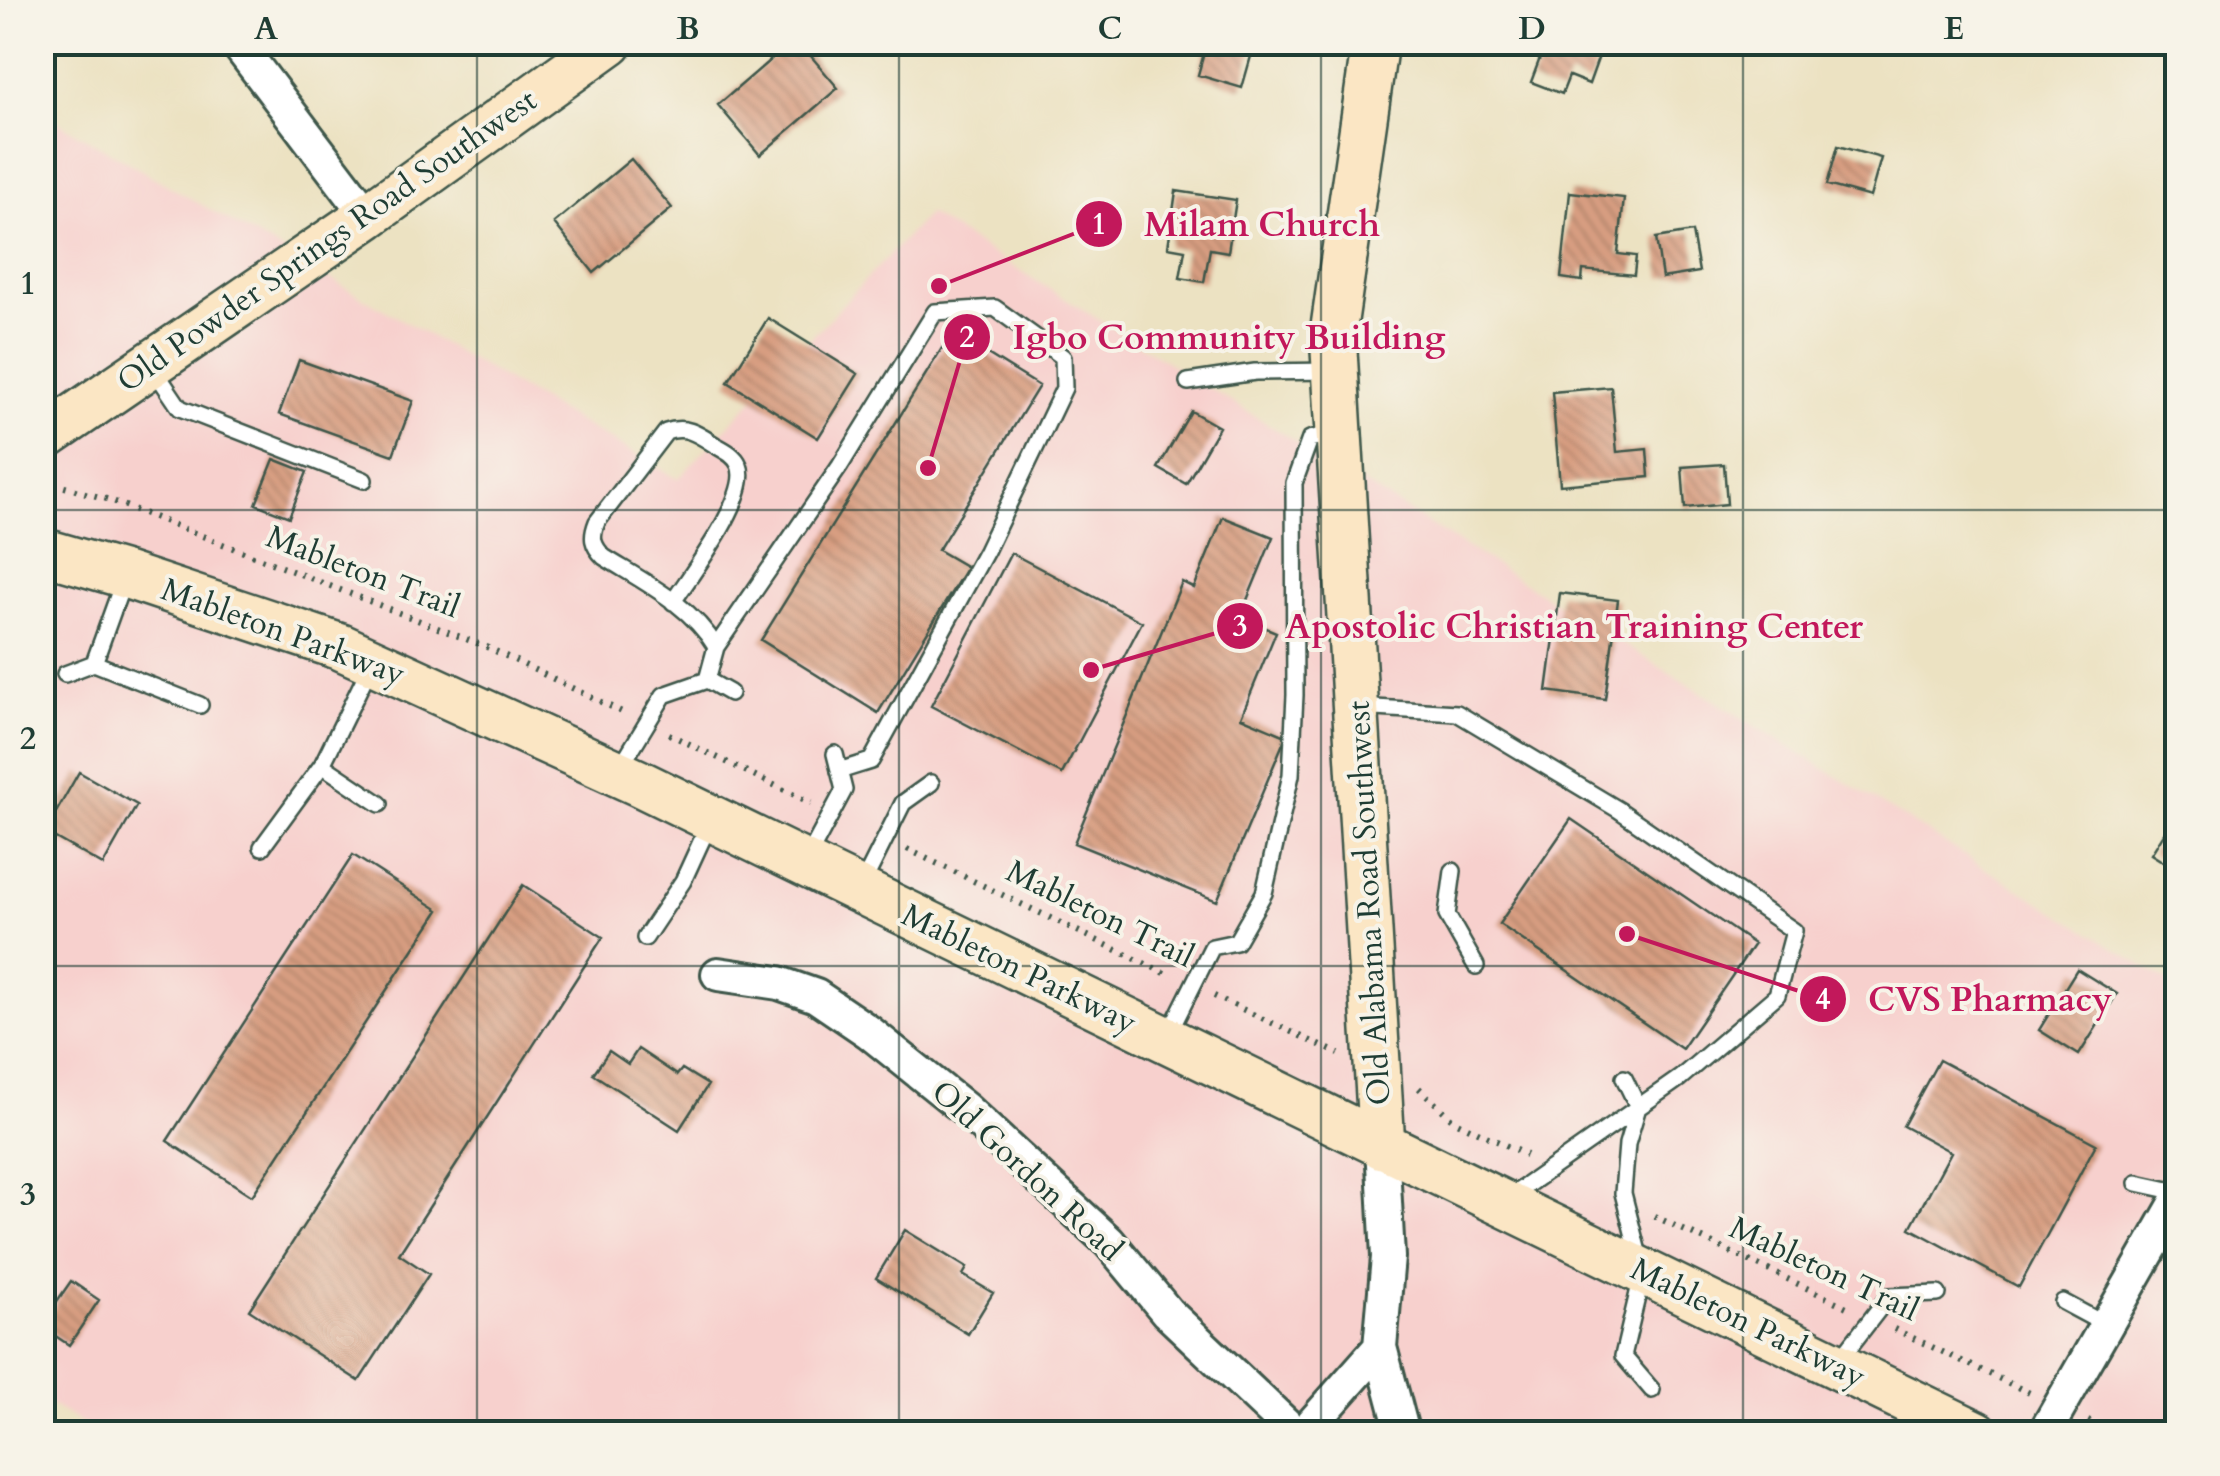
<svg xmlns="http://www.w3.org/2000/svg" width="2220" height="1476" font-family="Cardo,serif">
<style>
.built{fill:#f7d0cd}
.building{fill:url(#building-back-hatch)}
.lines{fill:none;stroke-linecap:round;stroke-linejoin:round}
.lane-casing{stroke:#3e5649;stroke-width:20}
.street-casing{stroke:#3e5649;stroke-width:38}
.secondary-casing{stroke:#3e5649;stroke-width:50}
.path{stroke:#3e5649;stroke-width:6;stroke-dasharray:2.5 8;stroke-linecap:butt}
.lane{stroke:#fff;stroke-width:15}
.street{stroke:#fff;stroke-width:32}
.secondary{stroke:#fbe6c4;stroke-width:45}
.grid{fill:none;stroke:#1f3d34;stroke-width:2.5;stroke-opacity:0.55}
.labels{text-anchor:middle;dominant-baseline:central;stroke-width:8;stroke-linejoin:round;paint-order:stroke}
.street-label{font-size:32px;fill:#1f3d34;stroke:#f7f3e8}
.leader{fill:none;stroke:#c2185b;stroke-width:4}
.callout-dot{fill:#c2185b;stroke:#f7f3e8;stroke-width:4}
.mark-label{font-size:30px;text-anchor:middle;font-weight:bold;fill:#fff}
.callout-label{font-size:35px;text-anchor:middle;font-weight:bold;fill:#c2185b;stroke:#f7f3e8;stroke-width:8;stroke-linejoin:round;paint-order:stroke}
.neatline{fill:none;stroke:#1f3d34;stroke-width:4}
.grid-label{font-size:32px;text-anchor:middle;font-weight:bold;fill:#1f3d34}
</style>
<defs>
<pattern id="building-back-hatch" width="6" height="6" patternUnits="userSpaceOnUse" patternTransform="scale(2.5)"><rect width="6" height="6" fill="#d89e81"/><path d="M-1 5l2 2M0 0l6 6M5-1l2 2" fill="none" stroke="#af826a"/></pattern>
</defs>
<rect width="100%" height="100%" fill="#f7f3e8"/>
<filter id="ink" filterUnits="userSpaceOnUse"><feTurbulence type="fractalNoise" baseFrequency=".01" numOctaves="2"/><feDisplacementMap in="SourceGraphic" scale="20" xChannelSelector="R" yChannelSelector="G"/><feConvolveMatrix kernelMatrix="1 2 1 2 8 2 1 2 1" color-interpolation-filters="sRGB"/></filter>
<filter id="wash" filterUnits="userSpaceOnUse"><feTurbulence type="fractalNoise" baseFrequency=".0048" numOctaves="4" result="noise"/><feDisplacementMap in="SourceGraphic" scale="40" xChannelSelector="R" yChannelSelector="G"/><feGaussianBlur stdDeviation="2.25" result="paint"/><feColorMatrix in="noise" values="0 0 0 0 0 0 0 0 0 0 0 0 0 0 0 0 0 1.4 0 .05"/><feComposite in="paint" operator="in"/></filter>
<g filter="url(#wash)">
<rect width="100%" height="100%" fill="#ece2c2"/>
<path class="built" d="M42 113 678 479 928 214 2177 987V1433L102 1434 43 1401Z"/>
<g id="blocks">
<path class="building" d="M791 42H799L838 88 760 155 718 105Z
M1207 42H1255L1242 88 1198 75Z
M1546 42H1604L1589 84 1569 76 1562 94 1531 82Z
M1838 146 1881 158 1870 197 1827 185Z
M631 159 672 208 594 273 554 223Z
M1176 191 1236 200 1228 252 1210 249 1204 282 1180 278 1185 250 1168 247Z
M1570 192 1624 198 1618 254 1636 256 1634 275 1583 270 1582 281 1561 278Z
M1692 232 1699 272 1662 278 1656 238Z
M768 318 858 374 818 438 728 382Z
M952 332 1039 386 938 550 967 567 878 713 761 640Z
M299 360 413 401 393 455 279 414Z
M1611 387 1617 452 1647 449 1649 477 1560 485 1552 392Z
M1191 411 1219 427 1186 484 1158 468Z
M274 459 307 472 289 517 256 504Z
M1724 464 1727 504 1685 508 1682 467Z
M1223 517 1273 537 1240 617 1276 632 1241 717 1286 736 1217 901 1074 843 1182 582 1194 588Z
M1011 553 1142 622 1062 774 931 706Z
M1560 593 1618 600 1605 699 1547 691Z
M79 772 137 805 103 865 45 832Z
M2178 811V871L2151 854Z
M1571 819 1754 944 1682 1049 1499 924Z
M353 855 439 910 252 1196 167 1141Z
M523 885 603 937 399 1254 429 1274 359 1381 249 1310Z
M2077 969 2117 994 2079 1055 2039 1030Z
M638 1049 677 1075 682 1069 708 1085 679 1130 593 1074 609 1051 628 1064Z
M1939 1060 2096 1144 2019 1287 1910 1228 1951 1152 1903 1126Z
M905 1230 967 1268 963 1275 993 1293 968 1334 876 1278Z
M71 1281 99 1300 69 1345 42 1327V1323Z"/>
</g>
</g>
<g filter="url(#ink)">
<use href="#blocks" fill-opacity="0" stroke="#3e5649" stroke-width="2.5"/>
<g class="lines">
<defs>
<path id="lane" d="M153 368 180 408 364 480
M1188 382 1255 372 1333 371
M673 602C691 574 752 495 739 465 735 455 724 450 715 445 698 434 686 425 666 432L597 522C591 537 592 545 604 557 644 582 691 605 716 647
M94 663 125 577
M65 674 94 663 200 705
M707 680 716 647 840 466 935 312 995 308 1063 357 1064 388 986 551 871 761 839 771
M1359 707 1457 713 1619 810 1794 931 1777 995 1680 1078 1510 1197
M322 765 380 804
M618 771 664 695 707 680 730 693
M262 847 322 765 371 665
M807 859 844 790 835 754
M1453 871 1447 915 1476 966
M861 887 903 803 931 783
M645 938 683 881 710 822
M1168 1035 1212 947 1236 942 1264 893 1291 775 1295 695 1294 483 1310 439 1336 432
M1624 1078 1638 1107 1627 1144 1623 1193 1643 1272 1623 1356 1652 1390
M2137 1183 2178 1192
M2063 1302 2104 1324
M1838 1362 1889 1296 1938 1294"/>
<path id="street" d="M236 42 368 216
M718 974 779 983 816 996 869 1032 965 1109 1109 1242 1167 1312 1296 1434
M1382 1146 1388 1257 1380 1347 1403 1434
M1303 1434 1380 1347
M2044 1434 2178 1200"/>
<path id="secondary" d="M1375 42 1333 334 1382 1146
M42 439 368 216 610 42
M42 551 125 575 341 647 639 783 1977 1434"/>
</defs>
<use href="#lane" class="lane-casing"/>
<use href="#street" class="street-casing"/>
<use href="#secondary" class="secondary-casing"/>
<path class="path" d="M44 481 110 500 489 648 626 714
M669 734 811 803
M907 849 1171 976
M1214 996 1339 1054
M1419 1088 1453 1120 1526 1155
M1654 1216 1851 1309
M1894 1329 2032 1394
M2088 1421 2114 1434"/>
<use href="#lane" class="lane"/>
<use href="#street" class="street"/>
<use href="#secondary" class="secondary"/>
</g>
</g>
<path class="grid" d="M477 42V1434M899 42V1434M1321 42V1434M1743 42V1434M42 510H2178M42 966H2178"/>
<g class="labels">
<g class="street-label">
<text transform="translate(327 241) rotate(-35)">Old Powder Springs Road Southwest</text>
<text transform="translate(363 572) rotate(21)">Mableton Trail</text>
<text transform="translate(283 632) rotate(20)">Mableton Parkway</text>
<text transform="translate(1369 903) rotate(-93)">Old Alabama Road Southwest</text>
<text transform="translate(1100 914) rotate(26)">Mableton Trail</text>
<text transform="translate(1019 969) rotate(26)">Mableton Parkway</text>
<text transform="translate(1027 1171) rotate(43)">Old Gordon Road</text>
<text transform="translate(1824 1269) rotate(25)">Mableton Trail</text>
<text transform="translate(1748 1323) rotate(26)">Mableton Parkway</text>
</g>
</g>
<path class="leader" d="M939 286L1099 224M928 468L967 337M1091 670L1240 626M1627 934L1823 999"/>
<g class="callout-dot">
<circle cx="939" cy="286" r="10"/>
<circle cx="928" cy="468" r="10"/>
<circle cx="1091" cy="670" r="10"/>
<circle cx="1627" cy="934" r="10"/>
<circle cx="1099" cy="224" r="25"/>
<circle cx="967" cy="337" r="25"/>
<circle cx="1240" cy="626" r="25"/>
<circle cx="1823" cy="999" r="25"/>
</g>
<g class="mark-label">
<text x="1099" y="234">1</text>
<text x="967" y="347">2</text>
<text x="1240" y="636">3</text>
<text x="1823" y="1009">4</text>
</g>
<g class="callout-label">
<text x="1262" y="236">Milam Church</text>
<text x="1229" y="349">Igbo Community Building</text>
<text x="1574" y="638">Apostolic Christian Training Center</text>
<text x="1990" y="1011">CVS Pharmacy</text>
</g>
<rect width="2220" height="1476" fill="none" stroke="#f7f3e8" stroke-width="110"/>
<rect x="55" y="55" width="2110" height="1366" class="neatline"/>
<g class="grid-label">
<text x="266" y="39">A</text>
<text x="688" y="39">B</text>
<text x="1110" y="39">C</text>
<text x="1532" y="39">D</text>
<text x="1954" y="39">E</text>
<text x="28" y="294">1</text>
<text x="28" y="749">2</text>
<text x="28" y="1205">3</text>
</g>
</svg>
